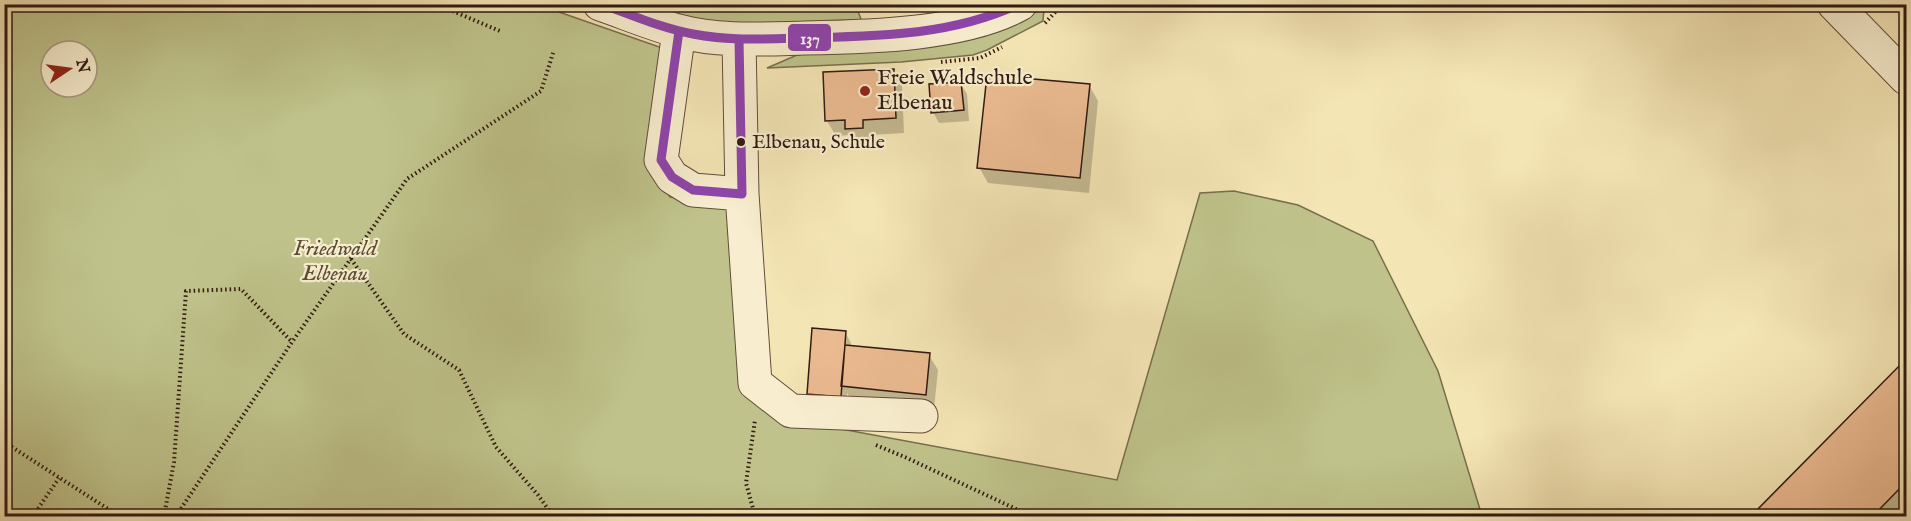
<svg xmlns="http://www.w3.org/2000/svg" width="1911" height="521" font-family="'IM FELL English',serif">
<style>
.green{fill:#bfc38b;stroke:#786e4e;stroke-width:1.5;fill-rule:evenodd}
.shadow{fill:#0003}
.building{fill:#ebba90;stroke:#311a12;stroke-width:1.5}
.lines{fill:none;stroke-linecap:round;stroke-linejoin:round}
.minor-casing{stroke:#624d3b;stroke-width:35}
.path{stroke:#311a12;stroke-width:4;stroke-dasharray:1.5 3;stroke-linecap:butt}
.minor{stroke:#f8eecf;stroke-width:33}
.bus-1-casing{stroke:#f8eecf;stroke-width:14}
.bus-1{stroke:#8e44ad;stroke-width:9}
.poi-dot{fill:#8f2418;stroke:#f8eecf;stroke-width:2}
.bus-dot{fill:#311a12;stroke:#f8eecf;stroke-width:2}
.labels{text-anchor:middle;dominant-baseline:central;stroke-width:4.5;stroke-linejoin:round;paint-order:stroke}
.bus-label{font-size:20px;fill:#311a12;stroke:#f8eecf;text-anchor:start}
.poi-label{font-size:22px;fill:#311a12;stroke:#f8eecf;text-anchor:start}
.park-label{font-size:22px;font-style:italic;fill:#5c4d36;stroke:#f8eecf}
.line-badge{stroke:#f8eecf;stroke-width:2}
.badge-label{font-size:16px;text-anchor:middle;font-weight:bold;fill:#fff}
</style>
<rect width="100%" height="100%" fill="#f4e5b5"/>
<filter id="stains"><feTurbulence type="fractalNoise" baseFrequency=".00333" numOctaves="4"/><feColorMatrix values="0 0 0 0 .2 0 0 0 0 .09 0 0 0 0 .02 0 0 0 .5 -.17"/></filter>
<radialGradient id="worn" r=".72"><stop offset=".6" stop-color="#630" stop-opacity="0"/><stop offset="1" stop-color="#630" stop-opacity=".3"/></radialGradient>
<path class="green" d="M855 4 863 24 740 28 672 16 674 5Z
M4 5H539L668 50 653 169 670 197 727 198 746 393 798 421 1117 480 1200 193 1234 191 1298 205 1373 241 1438 371 1482 516H5ZM51 51H87V87H51Z
M1044 8 1043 21 987 50 973 55 901 62 767 68 797 55 1014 22Z"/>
<path class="shadow" d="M1894 4H1906V17Z
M893 70 902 86 904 133 870 135 871 143 855 144 850 135 836 136 827 121 825 74Z
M960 83 967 94 969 121 939 123 933 112Z
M1089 85 1098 101 1089 193 988 183 979 167Z
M845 332 851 343V347L929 355 938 370 934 409 852 401 847 393 846 407 814 404 808 393Z
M1906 361V511L1901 516H1753Z"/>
<path class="building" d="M1897 4H1906V14Z
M894 69 896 118 863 120V128L845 129V120L825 121 823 72Z
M987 75 1090 84 1080 178 977 168Z
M961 82 964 110 931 113 929 84Z
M812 328 846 331 841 397 807 394Z
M845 345 930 353 926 395 841 386Z
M1906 359V482L1873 516H1751Z"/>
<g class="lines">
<defs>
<path id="minor" d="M600 4C626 13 652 24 678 31 719 42 763 39 805 38 868 37 965 35 1020 4
M1834 4 1906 78
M679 31 661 160 672 177 693 190 742 194 739 40
M742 194 755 383 791 411 921 416"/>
</defs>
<use href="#minor" class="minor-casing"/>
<path class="path" d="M436 4 500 31
M1045 23 1063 4
M941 62 980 58 1002 47
M351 259 404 334 459 370 496 447 538 495 553 516
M4 442 119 516
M876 445 907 458 1031 516
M33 516 59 478
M164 516 174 462 186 291 241 289 292 342
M176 516 292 342 407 179 541 91 554 50
M755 516 746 483 755 420"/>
<use href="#minor" class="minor"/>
<defs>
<path id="bus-1" d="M601 4C632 15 661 28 693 34 729 41 766 39 803 38 876 36 951 36 1019 4
M679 31 661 160 672 177 693 190 742 194 739 40"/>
</defs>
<use href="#bus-1" class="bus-1-casing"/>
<use href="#bus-1" class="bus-1"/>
</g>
<circle class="poi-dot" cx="865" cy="91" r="6"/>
<circle class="bus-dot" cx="741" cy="142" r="5"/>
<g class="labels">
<g class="bus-label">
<text x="752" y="142">Elbenau, Schule</text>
</g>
<g class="poi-label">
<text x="877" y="78">Freie Waldschule<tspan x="877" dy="25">Elbenau</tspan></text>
</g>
<g class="park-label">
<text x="335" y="249">Friedwald<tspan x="335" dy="25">Elbenau</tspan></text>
</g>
</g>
<rect class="line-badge" x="787" y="23" width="45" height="29" rx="6" fill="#8e44ad"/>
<g class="badge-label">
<text x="810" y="44">137</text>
</g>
<rect width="1911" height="521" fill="none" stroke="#f4e5b5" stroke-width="24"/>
<rect x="6" y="6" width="1899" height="509" fill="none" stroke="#311a12" stroke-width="3"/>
<rect x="12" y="12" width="1887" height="497" fill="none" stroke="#311a12" stroke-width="1.5"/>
<g transform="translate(69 69) rotate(77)"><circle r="28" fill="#f8eecf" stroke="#a89983" stroke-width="1.5"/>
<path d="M0-4.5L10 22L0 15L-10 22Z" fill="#8f2418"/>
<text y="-9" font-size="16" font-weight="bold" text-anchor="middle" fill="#311a12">N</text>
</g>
<rect width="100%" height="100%" filter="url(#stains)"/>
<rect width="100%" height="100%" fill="url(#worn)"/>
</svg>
